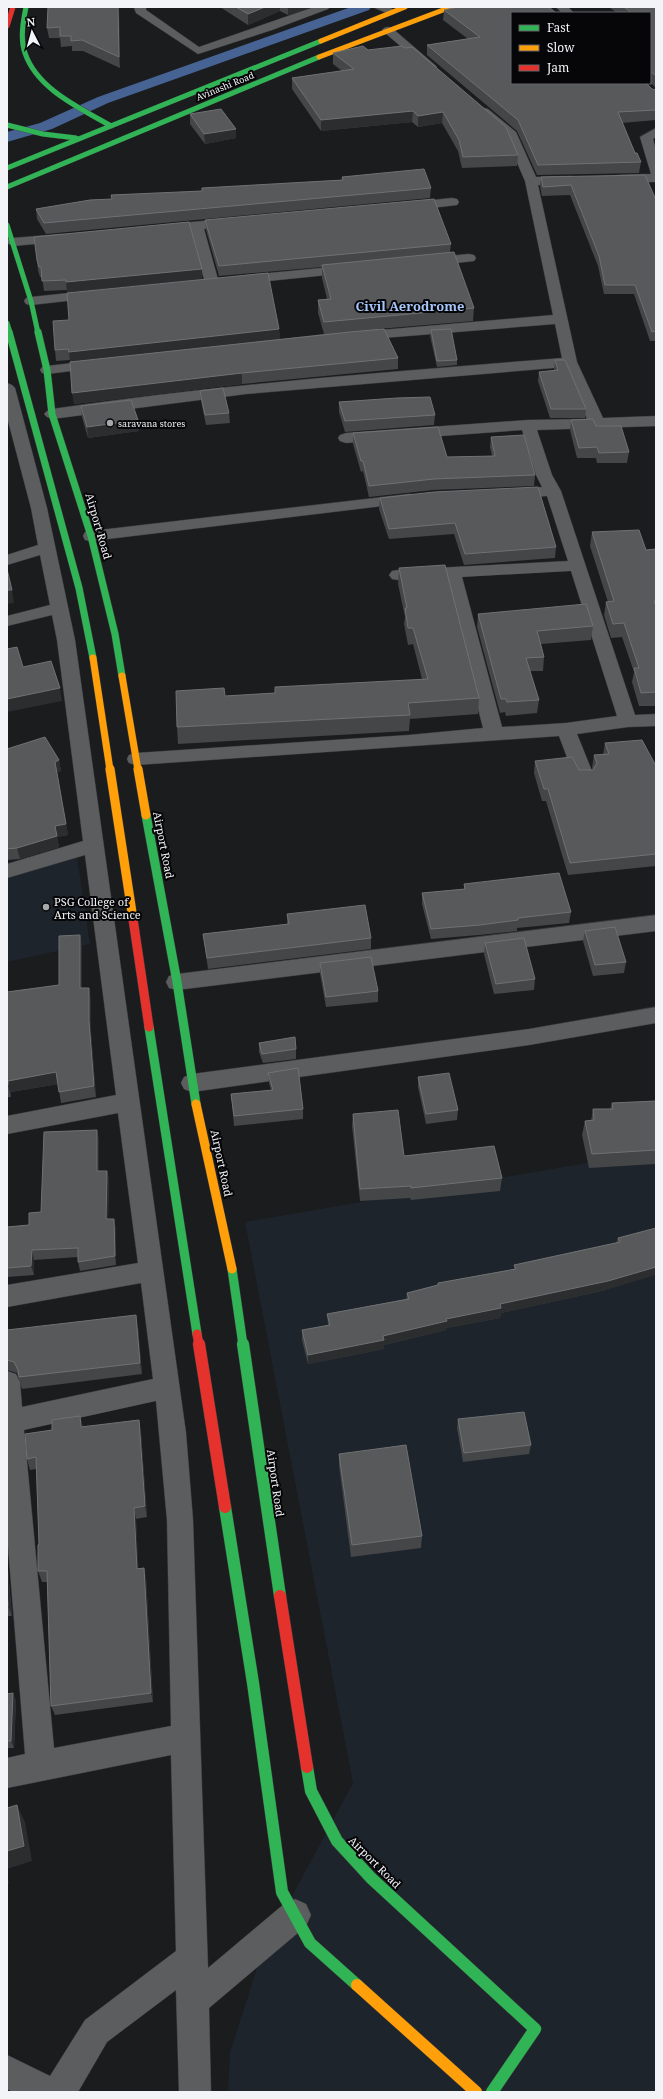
<svg xmlns="http://www.w3.org/2000/svg" width="663" height="2099" font-family="'Noto Serif',serif">
<style>
.built{fill:#1e242b}
.lines{fill:none;stroke-linecap:round;stroke-linejoin:round}
.canal{fill:#466393;fill-rule:evenodd}
.street-casing{stroke:#38393b;stroke-width:1}
.fast-far3-casing{stroke:#38393b;stroke-width:5.5}
.fast-far2-casing{stroke:#38393b;stroke-width:8}
.fast-far1-casing{stroke:#38393b;stroke-width:10}
.fast-casing{stroke:#38393b;stroke-width:13}
.slow-far3-casing{stroke:#38393b;stroke-width:5.5}
.slow-far2-casing{stroke:#38393b;stroke-width:8}
.slow-far1-casing{stroke:#38393b;stroke-width:10}
.slow-casing{stroke:#38393b;stroke-width:13}
.jam-far2-casing{stroke:#38393b;stroke-width:5.5}
.jam-far1-casing{stroke:#38393b;stroke-width:10}
.jam-casing{stroke:#38393b;stroke-width:13}
.street{fill:#5b5d5f;fill-rule:evenodd}
.fast-far3{stroke:#30b455;stroke-width:5}
.fast-far2{stroke:#30b455;stroke-width:7}
.fast-far1{stroke:#30b455;stroke-width:9}
.fast{stroke:#30b455;stroke-width:12}
.slow-far3{stroke:#ff9f0a;stroke-width:5}
.slow-far2{stroke:#ff9f0a;stroke-width:7}
.slow-far1{stroke:#ff9f0a;stroke-width:9}
.slow{stroke:#ff9f0a;stroke-width:12}
.jam-far2{stroke:#e5322d;stroke-width:5}
.jam-far1{stroke:#e5322d;stroke-width:9}
.jam{stroke:#e5322d;stroke-width:12}
.wall{fill:#444648}
.shaded-wall{fill:#2b2d2f}
.building{fill:#57595b;stroke:#6f7173}
.poi-dot{fill:#a7a8ab;stroke:#060608;stroke-width:1.5}
.labels{text-anchor:middle;dominant-baseline:central;stroke-width:4;stroke-linejoin:round;paint-order:stroke}
.far-street-label{font-size:9px;fill:#f3f4f7;stroke:#060608}
.far-poi-label{font-size:9px;fill:#f3f4f7;stroke:#060608;text-anchor:start}
.street-label{font-size:11px;fill:#f3f4f7;stroke:#060608}
.poi-label{font-size:11px;fill:#f3f4f7;stroke:#060608;text-anchor:start}
.far-district-label{font-size:13px;font-weight:bold;fill:#a6c5f8;stroke:#060608}
</style>
<rect width="100%" height="100%" fill="#1a1c1e"/>
<path class="built" d="M76 850 90 944 7 962V870Z
M656 1151V2092H228L230 2052 263 1950 353 1783 245 1222Z"/>
<g class="lines">
<path class="canal" d="M351 7H371L369 10 108 103 52 129 7 142V132L40 123 98 97Z"/>
<defs>
<path id="street" d="M134 7H146V10L199 47 314 7H330L328 9 272 30 198 54 136 13Z
M373 7H389L397 12 391 15Z
M556 7H568L574 13H562Z
M388 27 392 28 435 65 437 67 435 69H427L384 32 382 30 384 28Z
M484 108 488 109 516 132 536 177 571 176 577 180 571 184 538 185 577 362 603 418 656 416V426L537 430 552 475 561 491 635 715 656 714V726L628 727 577 734 594 776 591 781 584 782 577 781 574 776 559 736 136 765 129 763 127 759 129 755 136 753 409 735 483 728 445 578 398 580 392 579 389 575 392 571 398 570 568 561 547 496 510 498 504 496 502 493 504 490 542 487 536 475 522 430 346 443 340 441 338 438 340 435 346 433 528 420 587 419 565 367 246 394 52 419 47 417 44 414 47 411 52 409C221 384 391 372 562 358L555 324 358 340 353 339 351 336 353 333 358 332 553 315 525 181 506 137 478 112ZM571 571 617 716 566 723 502 727 462 577Z
M656 128V137L653 139 656 150V182H612L611 179 617 175 651 174 640 137Z
M452 198 457 199 459 202 457 205 406 211 399 207 406 203Z
M235 218 240 219 242 222 240 225 204 229 219 283 217 286H207L205 283 191 230 161 233 154 229 161 225Z
M63 234 68 235 70 238 68 241 13 246 7 243 8 239 13 238Z
M469 254 474 255 476 258 474 261 428 266 421 262 428 258Z
M352 265 357 266 359 269 357 272 239 284 234 283 232 280 234 277 239 276Z
M97 290 102 291 104 294 102 297 31 305 26 304 24 301 26 298 31 297Z
M99 360 104 361 106 364 104 367 47 374 42 373 40 370 42 367 47 366Z
M7 383 12 385 15 388 47 508 75 640 186 1433 193 1520 208 1968 284 1904 295 1899 306 1904 311 1915 306 1926 209 2008 211 2092H179L176 1990 107 2042 78 2092H13L7 2089V2055L50 2076 85 2020 176 1951 171 1755 7 1788V1758L25 1754 7 1534V1371L16 1374 20 1382 22 1407 153 1379 141 1283 7 1307V1285L138 1263 118 1113 7 1134V1116L116 1095 85 855 7 878V864L83 841 57 640 52 615 7 626V616L50 605 40 555 7 565V555L38 545 31 508 7 417ZM156 1401 167 1520 171 1726 54 1748 24 1430Z
M410 494 416 496 418 499 416 502 91 541 85 540 83 536 85 532 91 531Z
M656 915V931L177 990 169 988 166 982 169 976 177 974Z
M656 1007V1023L529 1045 192 1092 184 1089 181 1083 184 1077 192 1074 529 1029Z"/>
<path id="fast-far3" d="M26 7C23 22 20 39 25 53 37 89 80 108 111 126
M7 125 43 134 76 138
M7 168 321 41
M7 187 319 57
M7 225 31 301 38 333
M7 323 10 333"/>
<path id="fast-far2" d="M9 332 79 588 93 658
M38 332 47 370 52 414 91 536 115 634 122 676"/>
<path id="fast-far1" d="M146 815 177 982 196 1104
M149 1027 197 1334
M232 1269 243 1345"/>
<path id="fast" d="M243 1344 280 1596
M225 1507 253 1683 282 1892 310 1943 357 1985
M307 1767 311 1791 337 1841 371 1878 535 2029 492 2092"/>
<path id="slow-far3" d="M321 41 405 7
M319 57 451 7"/>
<path id="slow-far2" d="M93 658 110 770
M122 676 138 770"/>
<path id="slow-far1" d="M110 769 133 919
M138 769 146 815
M196 1104 232 1269"/>
<path id="slow" d="M357 1985 476 2092"/>
<path id="jam-far2" d="M7 26 13 7"/>
<path id="jam-far1" d="M133 919 149 1027
M197 1334 199 1345"/>
<path id="jam" d="M199 1344 225 1507
M280 1596 307 1767"/>
</defs>
<use href="#street" class="street-casing"/>
<use href="#fast-far3" class="fast-far3-casing"/>
<use href="#fast-far2" class="fast-far2-casing"/>
<use href="#fast-far1" class="fast-far1-casing"/>
<use href="#fast" class="fast-casing"/>
<use href="#slow-far3" class="slow-far3-casing"/>
<use href="#slow-far2" class="slow-far2-casing"/>
<use href="#slow-far1" class="slow-far1-casing"/>
<use href="#slow" class="slow-casing"/>
<use href="#jam-far2" class="jam-far2-casing"/>
<use href="#jam-far1" class="jam-far1-casing"/>
<use href="#jam" class="jam-casing"/>
<use href="#street" class="street"/>
<use href="#fast-far3" class="fast-far3"/>
<use href="#fast-far2" class="fast-far2"/>
<use href="#fast-far1" class="fast-far1"/>
<use href="#fast" class="fast"/>
<use href="#slow-far3" class="slow-far3"/>
<use href="#slow-far2" class="slow-far2"/>
<use href="#slow-far1" class="slow-far1"/>
<use href="#slow" class="slow"/>
<use href="#jam-far2" class="jam-far2"/>
<use href="#jam-far1" class="jam-far1"/>
<use href="#jam" class="jam"/>
</g>
<path class="wall" d="M48 7H119L120 68 83 51H72V46L61 47 60 38H49L47 28Z
M220 7H314L288 15 280 11 248 25Z
M609 7H656V88L650 82V13H617Z
M444 10 512 13 652 89 656 90V120L622 123 635 153 641 162 639 173 537 175 517 131 427 55V45L468 39 443 20Z
M405 48 518 155 517 166 462 168 458 151 442 123 418 127 412 122 321 131 292 89V78L342 71 333 64V53L368 50Z
M190 114 236 129V138L205 144 190 124Z
M342 177 431 188 430 198 46 234 37 219 36 209 202 191 342 180Z
M541 177 656 200V341H650L634 294H604L598 266 570 195 542 196 540 186Z
M205 220 451 244 450 252 474 308 473 321 378 329 398 358V369L242 384 74 404 70 360 56 361 55 350 279 329 280 339 324 334 318 313V300L327 299 322 278V267L219 276 206 230Z
M34 237 202 279 67 292V290L44 291 42 277H40L38 270Z
M431 330 457 360V365L437 367 430 336Z
M555 360 586 409 585 418H550L538 381 539 372 554 371Z
M200 391 229 413 230 423 206 425 201 401Z
M339 402 435 415 434 425 345 432 339 412Z
M81 406 138 420 139 431 88 438 82 417Z
M571 420 596 426 629 452 627 463H597L596 458H577L570 430Z
M353 433 447 457 492 456 490 447 491 437 535 475 534 486 433 490 369 497 363 471 361 472 353 444Z
M380 498 556 547 555 558 464 565 454 534 389 539 379 509Z
M592 532 646 550 656 549V706H639L632 682 634 672 622 637 611 638 604 615 606 602H608L590 546Z
M399 568 479 698 478 714 410 719 409 731 178 744 177 727 225 696 275 693 422 679 413 644 408 645 404 624 405 617 398 584Z
M478 614 593 626 591 640 541 644 544 657 543 671H530L539 700 537 713 506 716 505 712 500 713 477 627Z
M605 743 656 766V866L568 875 546 801H542L534 773 535 761 579 770H593L592 768 594 755H603Z
M7 749 59 760 61 771 57 772 68 835 57 837 59 847 20 859 7 860Z
M464 884 571 912 569 923 517 928V931L479 935 431 939 422 904V893L464 889Z
M287 914 371 938V949L208 969 203 934 287 924Z
M585 931 626 962 624 973 593 976 583 941Z
M80 935 82 947V988L91 999V1032L96 1097 61 1103 58 1084 11 1092V1097H7V992L59 985Z
M485 943 535 979 534 990 494 994 484 954Z
M320 963 378 991V1002L326 1007 320 974Z
M259 1043 296 1049V1059L263 1063 259 1052Z
M268 1073 303 1109V1119L234 1126 231 1094 271 1090 269 1083Z
M418 1077 458 1110 457 1120 426 1124 418 1087Z
M656 1101V1164L589 1168 582 1135 585 1121H591L593 1109H610L612 1103Z
M353 1114 404 1156 502 1178 500 1191 411 1200 410 1198 360 1201 352 1126Z
M99 1139V1171H107L109 1180 108 1219 116 1228V1265L80 1271 78 1262V1257L34 1260V1275L7 1277V1227L29 1225 41 1212Z
M656 1228 606 1290 501 1313 500 1318 446 1328V1330L384 1345V1349L308 1364 302 1340V1330L328 1325 327 1314 406 1299 407 1293 437 1286 438 1283 514 1269V1265L616 1243 618 1238Z
M138 1327 142 1374 22 1389 17 1373 7 1370V1330Z
M80 1416 83 1427 139 1420 141 1432 147 1517 136 1519 138 1568H144L146 1578 153 1702 55 1715 51 1706 47 1582H42L38 1571 39 1544 36 1469 30 1470 27 1459 52 1430Z
M458 1419 531 1445 529 1454 463 1462 457 1428Z
M339 1454 422 1536 421 1548 351 1557 339 1466Z
M7 1566 8 1570 12 1616H7Z
M7 1694 16 1700 14 1748H7Z"/>
<path class="shaded-wall" d="M118 7H119L120 68 119 57Z
M265 7H280V11L248 25V14Z
M288 7H314L288 15Z
M413 111 412 122 321 131V120Z
M443 112 442 123 418 127V116Z
M236 129V138L205 144 204 134Z
M202 269V279L67 292 66 282Z
M279 329 280 339 70 362 69 352Z
M242 373V384L74 404 72 393Z
M138 420 139 431 88 438 87 427Z
M7 590H12L14 603 7 604Z
M60 688 62 701 7 712V699Z
M59 760 61 771 56 772 55 762Z
M66 824 68 835 57 837 59 847 20 859 17 848 55 826Z
M80 935 82 947V1000L80 988Z
M89 988 91 999V1032L96 1097 94 1086 89 1021Z
M56 1072 59 1084 11 1092V1097L8 1085V1081Z
M97 1130 99 1139V1181L97 1171Z
M107 1171 109 1180 108 1229 106 1219Z
M114 1219 116 1228V1265L115 1256Z
M32 1250 34 1260V1275L31 1266Z
M656 1267V1275L606 1290 501 1313 500 1318 446 1328V1330L384 1345V1349L308 1364V1355L383 1336 500 1304Z
M136 1315 138 1327 142 1374 140 1363Z
M80 1416 83 1428 81 1427Z
M139 1420 141 1432 147 1517 145 1506Z
M134 1508 136 1519 139 1579 137 1569Z
M7 1566 8 1570 12 1616 8 1606 7 1589Z
M144 1568 146 1578 153 1702 151 1693Z
M13 1693 16 1700 14 1748 11 1741Z
M17 1805 25 1822 32 1861 7 1869V1851Z
M7 1871 9 1884H7Z"/>
<path class="building" d="M48 7H118L119 57 82 40 71 41V36H60V27L47 28Z
M236 7H265L248 14Z
M458 7H549L556 13H512V83H646L652 89 656 90V110L618 112 635 153H637L641 162 538 165 518 120 427 45 480 37 444 10Z
M624 7H656V76L650 71V13H632Z
M363 46 368 50 402 46 405 48 412 47 506 127 518 155 463 157 459 140 443 112 418 116 413 111 321 120 292 78 354 69 333 53Z
M221 109 236 129 204 134 190 114Z
M424 169 431 188 44 223 36 209 90 200 112 199 111 195 202 191V188L343 180 342 177Z
M645 175 656 200V331L652 332 635 285H605L599 256 571 185 543 187 541 177Z
M434 199 451 244 219 266 205 220Z
M189 222 202 269 66 282V280L42 281 41 267H39L37 260 34 237Z
M454 252 474 308 324 322 318 300 331 299 322 265Z
M268 273 279 329 69 352 68 349 55 350 53 321 69 320 67 293Z
M384 329 398 358 242 373 72 393 70 362 350 332Z
M451 329 457 360 437 361 431 330Z
M555 360H565L586 409H551L539 372 558 370Z
M223 388 229 413 205 415 200 391Z
M430 397 435 415 345 421 339 402 397 398Z
M131 400 138 420 87 427 81 406Z
M593 419 596 426H621L629 452 599 453 597 447 579 448 571 420Z
M438 427 447 457 495 456 491 437 524 435 535 475 434 479 369 486 363 461H361L353 433Z
M538 487 556 547 465 554 455 523 389 529 380 498 434 492Z
M639 530 646 550 656 549V601H654L656 606V692L641 693 634 668H639L624 623 613 624 606 602 614 601 592 532Z
M445 565 479 698 408 703 410 715 177 727 176 691 224 688 225 696 275 693V687L428 679 413 628H408L405 608H407L399 568Z
M7 569 12 590H7Z
M586 604 593 626 537 631 544 657 526 658 539 700 507 702 506 699H501L478 614Z
M17 647 23 667 51 661 60 688 7 699V649Z
M45 737 59 760 55 762 66 824 55 826 57 836 17 848 7 849V749Z
M642 740 656 766V854L570 863 548 789H544L535 761 572 757 579 770H593L597 763 594 755 609 754 605 743Z
M559 873 571 912 518 918V920L480 925 431 929 422 893 465 889 464 884Z
M365 905 371 938 207 958 203 934 289 924 287 914Z
M615 927 626 962 595 965 585 931Z
M80 935V988H89V1021L94 1086 59 1092 56 1072 8 1081V1085L7 1086V992L59 985V936Z
M524 938 535 979 496 984 485 943Z
M371 957 378 991 326 997 320 963Z
M295 1037 296 1049 262 1054 259 1043Z
M298 1068 303 1109 234 1116 231 1094 273 1090 268 1073Z
M449 1073 458 1110 426 1114 418 1077Z
M656 1101V1150L592 1154 585 1121 594 1120 593 1109H613L612 1103Z
M398 1110 404 1156 494 1146 502 1178 411 1188V1186L360 1189 353 1114Z
M97 1130V1171H107L106 1219H114L115 1256 78 1262V1248L32 1250 31 1266 7 1268V1227L29 1225V1213L41 1212 44 1132Z
M656 1228V1267L608 1281 500 1304 501 1308 446 1319 447 1321 383 1336 384 1340 308 1355 302 1330 330 1325 327 1314 409 1299 407 1293 438 1285V1283L516 1269 514 1265 620 1242 618 1238Z
M136 1315 140 1363 19 1377 18 1370 14 1362 7 1360V1330Z
M524 1412 531 1445 464 1453 458 1419Z
M80 1416 81 1427 139 1420 145 1506 134 1508 137 1569 144 1568 151 1693 51 1706 47 1571H38V1545L39 1544 36 1457 27 1459 25 1434 52 1430V1420Z
M406 1445 422 1536 352 1545 339 1454Z
M7 1589 8 1606H7Z
M13 1693 11 1741H7V1694Z
M17 1805 24 1846 7 1851V1808Z"/>
<g class="poi-dot">
<circle cx="110" cy="423" r="4"/>
<circle cx="46" cy="907" r="4"/>
</g>
<g class="labels">
<g class="far-street-label">
<text transform="translate(225 86) rotate(-22)">Avinashi Road</text>
</g>
<g class="far-poi-label">
<text x="118" y="423">saravana stores</text>
</g>
<g class="street-label">
<text transform="translate(99 526) rotate(74)">Airport Road</text>
<text transform="translate(164 845) rotate(79)">Airport Road</text>
<text transform="translate(222 1163) rotate(78)">Airport Road</text>
<text transform="translate(276 1483) rotate(82)">Airport Road</text>
<text transform="translate(375 1862) rotate(45)">Airport Road</text>
</g>
<g class="poi-label">
<text x="54" y="901">PSG College of<tspan x="54" dy="13">Arts and Science</tspan></text>
</g>
<g class="far-district-label">
<text x="410" y="306">Civil Aerodrome</text>
</g>
</g>
<rect width="663" height="2099" fill="none" stroke="#f3f4f7" stroke-width="16"/>
<rect x="511" y="12" width="140" height="72" fill="#060608" stroke="#656568"/>
<rect x="519" y="25" width="20" height="6" fill="#30b455" stroke="#656568"/>
<text x="547" y="32" font-size="12" fill="#f3f4f7">Fast</text>
<rect x="519" y="45" width="20" height="6" fill="#ff9f0a" stroke="#656568"/>
<text x="547" y="52" font-size="12" fill="#f3f4f7">Slow</text>
<rect x="519" y="65" width="20" height="6" fill="#e5322d" stroke="#656568"/>
<text x="547" y="72" font-size="12" fill="#f3f4f7">Jam</text>
<g transform="translate(32 32) rotate(354)" stroke="#060608" stroke-width="3" paint-order="stroke">
<path d="M0-3L7 15L0 10L-7 15Z" fill="#f3f4f7"/>
<text y="-6" font-size="11" font-weight="bold" text-anchor="middle" fill="#f3f4f7">N</text>
</g>
</svg>
